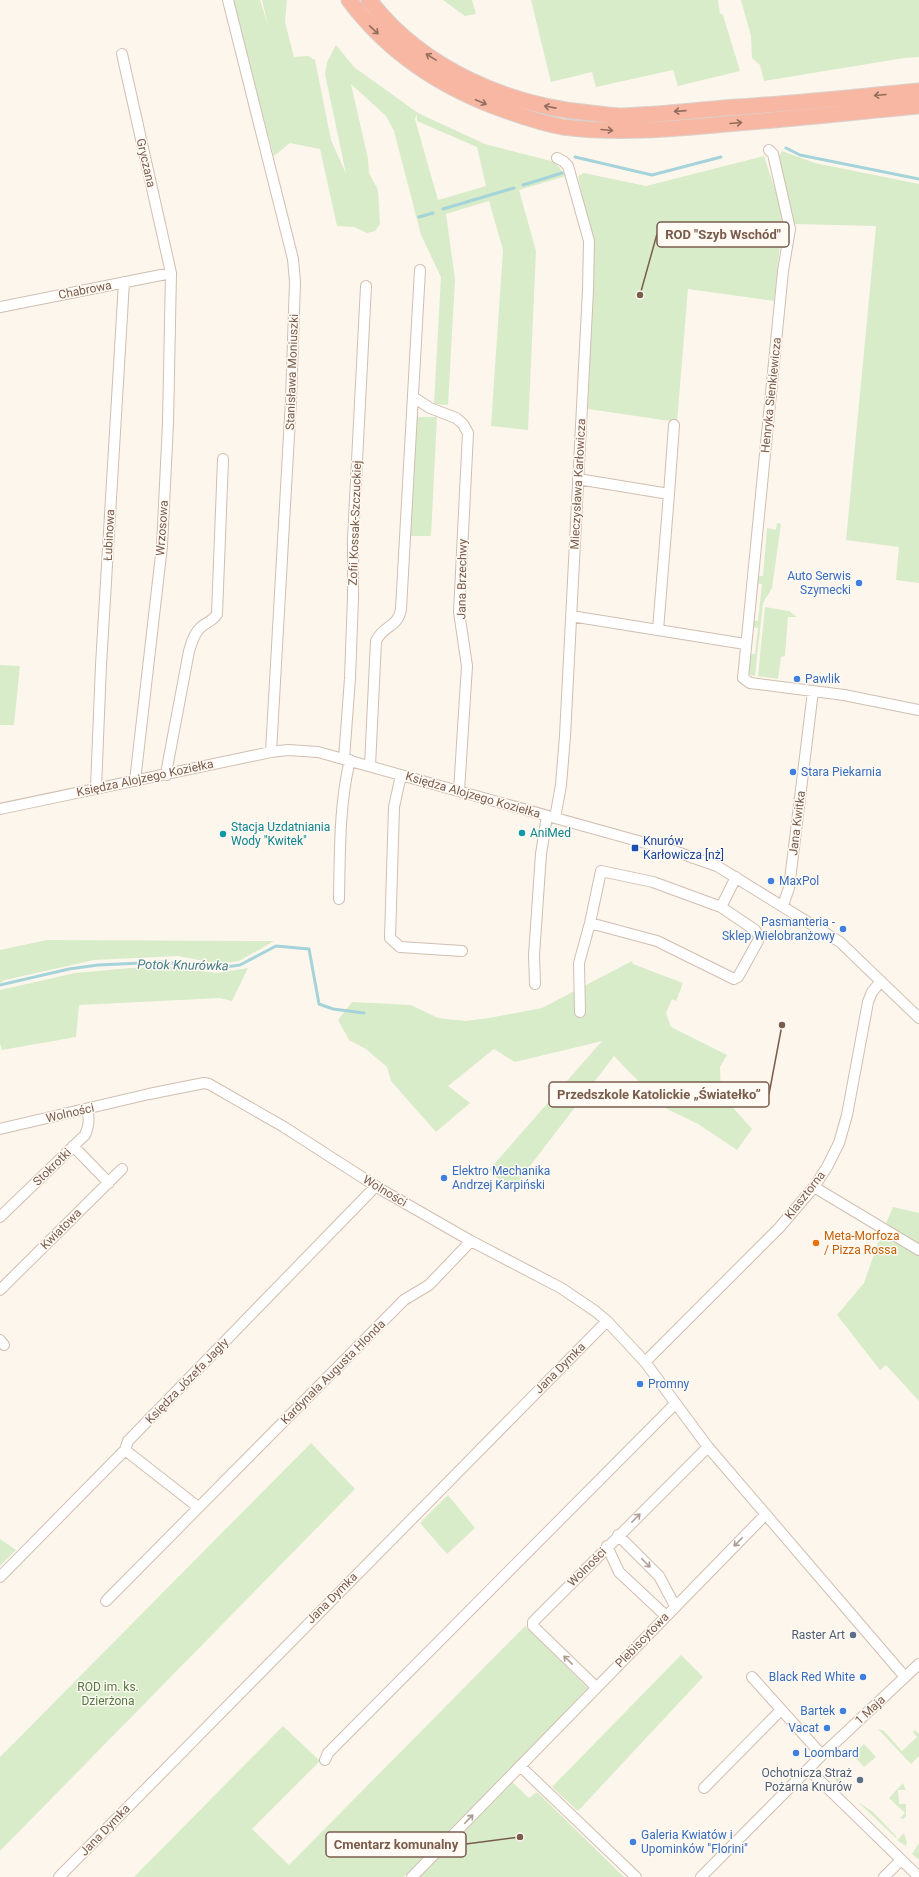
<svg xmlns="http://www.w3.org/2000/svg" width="919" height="1877" font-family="Roboto,sans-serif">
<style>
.green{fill:#d8ecc9;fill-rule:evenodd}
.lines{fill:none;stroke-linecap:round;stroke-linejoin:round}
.stream{stroke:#a5d3da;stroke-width:3}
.minor-casing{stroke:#d1beb0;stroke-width:12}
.highway-casing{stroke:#dad1cd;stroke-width:17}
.minor{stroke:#fff;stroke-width:10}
.highway{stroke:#f7b7a3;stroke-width:15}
.oneway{stroke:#936e5e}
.oneway2{stroke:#af9d94}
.shop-dot{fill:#3f7fe0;stroke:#fffaf3;stroke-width:1.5}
.culture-dot{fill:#0f9aa8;stroke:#fffaf3;stroke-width:1.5}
.transit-dot{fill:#1a4fb4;stroke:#fffaf3;stroke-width:1.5}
.food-dot{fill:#e8710a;stroke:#fffaf3;stroke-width:1.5}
.service-dot{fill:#5c6f8a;stroke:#fffaf3;stroke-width:1.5}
.labels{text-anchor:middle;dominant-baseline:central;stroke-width:3;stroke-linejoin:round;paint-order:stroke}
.street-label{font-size:12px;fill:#7a5c4d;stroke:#fffaf3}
.shop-label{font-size:12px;fill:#366cbe;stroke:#fffaf3;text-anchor:start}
.culture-label{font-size:12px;fill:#0d838f;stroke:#fffaf3;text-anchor:start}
.transit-label{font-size:12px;fill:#164399;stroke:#fffaf3;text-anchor:start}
.food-label{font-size:12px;fill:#c56008;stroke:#fffaf3;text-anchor:start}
.service-label{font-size:12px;fill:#4e5e75;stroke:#fffaf3;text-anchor:end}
.park-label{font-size:12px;fill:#537a41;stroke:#fffaf3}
.water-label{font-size:13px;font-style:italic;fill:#437c86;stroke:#fffaf3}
.leader{fill:none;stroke:#7a5c4d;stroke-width:1.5}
.callout-dot{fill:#7a5c4d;stroke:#fffaf3;stroke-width:1.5}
.callout{fill:#fffaf3;stroke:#7a5c4d;stroke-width:1.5}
.callout-label{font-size:13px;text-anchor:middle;font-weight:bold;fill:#7a5c4d}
</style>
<rect width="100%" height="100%" fill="#fdf6ec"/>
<path class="green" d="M231 0H260L268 25 262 0H287L285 22 294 57 308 56 315 60 331 140 346 174 349 188 325 74 327 62 336 45 354 67 418 113 485 144 555 162 566 176 519 190 536 251 528 430 491 426 503 250 489 201 446 214 455 279 448 405 434 404 441 277 421 235 394 131 386 116 351 84 368 159 369 173 378 190 380 224 375 231 367 233 354 227 337 226 320 149 290 143 274 156ZM417 114V121L477 147 486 186 438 200 415 119Z
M443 0H472L476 14 465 16Z
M531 0H718L720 13 723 15 740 71 678 86 673 70 596 87 592 72 551 82Z
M741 0H919V57L904 58 764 81 760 65 752 58 751 36Z
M782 151 815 163 919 184V583L896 580 899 547 846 540 876 226 794 224 778 158Z
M764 156 783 214 774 301 688 289 677 422 588 409 594 250 578 176 584 173 646 186Z
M414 417H437L431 536H408Z
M777 523 781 524 772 588 763 603 755 676 748 675V654H755L758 628 751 627 752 621H758L762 584 756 583V576H763L767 528 776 530Z
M765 607 789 611 797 617H788L785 656 781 657 778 679 758 676Z
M0 665 20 666 14 725H0Z
M47 940 274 941 239 961 219 964 178 956 94 960 5 980 0 983V950Z
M632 961 633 964 683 983 676 1001 672 999 666 1013 671 1027 727 1055 720 1067 721 1094 752 1129 737 1150 698 1124 663 1107 614 1056 511 1191 489 1170 602 1041 515 1062 494 1049 448 1086 470 1103 436 1132 391 1081 387 1067 366 1049 349 1040 338 1020 352 1002 411 1005 438 1018 465 1021 489 1018 542 1008Z
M171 967 218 973 248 968 232 1001 220 998 79 1005 76 1037 2 1050 0 1043V990L75 973 131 968Z
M893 1207 919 1213V1401L886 1365 880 1370 837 1315 864 1283 879 1240Z
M311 1443 355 1489 0 1851V1757Z
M448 1495 475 1528 447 1554 420 1523Z
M0 1539 16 1550 0 1566Z
M525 1626 588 1688 404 1877H134L283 1726 320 1761 252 1829 289 1865Z
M681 1655 703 1677 578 1811 552 1787Z
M878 1729 884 1731 902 1751 917 1737 913 1732 915 1730 919 1734V1756L911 1764Z
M864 1744 876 1757 864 1767 853 1755Z
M834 1767 843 1776 839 1780 846 1787 844 1789C837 1782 830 1778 834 1767Z
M511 1781 529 1798 537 1792 624 1877H418Z
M903 1783 906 1790H898L899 1804H906V1816L903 1819 900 1818 905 1813 889 1798Z
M857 1801 874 1813 897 1837 896 1838Z
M904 1833 907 1843 906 1846 897 1840Z
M919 1843V1860L912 1854Z"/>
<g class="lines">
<path class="stream" d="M786 148 800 155 919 179
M575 157 652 175 721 157
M523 185 562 173
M443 209 514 188
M419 217 433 213
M0 985 69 969 98 965 163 962 218 968 240 965 276 946 309 949 319 1004 333 1009 364 1013"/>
<defs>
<path id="minor" d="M228 0 293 259 295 282 291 400 271 752
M122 54 171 273 168 423 162 546 135 781
M769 150 773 154 790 229 783 271 743 678 750 683 844 695 919 710
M0 307 171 273
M413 397 430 408 456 418 463 424 468 433 459 612 467 666 459 791
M578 479 669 494 658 630
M669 494 674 425
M571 616 745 644
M344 759 350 678 353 598V539L366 286
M370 766 376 641C383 625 398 628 401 609L420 270
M167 775V768L189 651C192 642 194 633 201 627 207 622 213 621 217 614L223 459
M401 775 394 807 390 938 400 947 462 951
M96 788 101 665 124 282
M0 809 271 752 288 750 318 752 674 851 717 866 840 942 919 1018
M555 818 561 785 565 736 588 290 589 241 568 166 563 161 557 158
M339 899C340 853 339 805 350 760
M783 905 789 888 813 691
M721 907 755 930 759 936 758 941 738 977 734 979 657 941 590 923 601 871 653 882 721 907 736 877
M535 984 534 955 541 854 547 816
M580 1012 579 963 590 923
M0 1129 149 1094 204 1083 209 1084 284 1127 382 1190 471 1241 561 1288 595 1311 607 1321 645 1362 708 1447 905 1677
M73 1146 109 1183
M814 1187 919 1250
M0 1217 85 1135C89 1126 90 1119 87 1109
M0 1290 122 1169
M0 1340 4 1345
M645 1362 779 1228 814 1187 827 1167 839 1143 847 1115 868 1002 872 992 881 981
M125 1450 198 1507
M618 1535 659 1576 675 1606
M607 1546 619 1572 666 1616
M0 1577 125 1450 128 1441 376 1186
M106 1601 404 1300 429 1285 471 1241
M752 1677 822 1755
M596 1687 533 1626V1622L708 1447
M325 1760 328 1753 675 1404
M520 1766 636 1877
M808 1769 919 1877
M704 1788 781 1710
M59 1877 607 1321
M412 1877 766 1514
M701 1877 822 1755 919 1664
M884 1877 901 1860"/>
<path id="highway" d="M349 0C390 55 445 90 510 112 527 118 546 124 563 127 618 134 672 129 726 124 790 119 855 112 919 106
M369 0C421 68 508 106 591 113 601 114 611 116 621 116 655 115 690 111 724 108 789 104 854 97 919 91"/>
</defs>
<use href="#minor" class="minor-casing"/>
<use href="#highway" class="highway-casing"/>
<use href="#minor" class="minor"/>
<use href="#highway" class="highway"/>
</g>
<defs><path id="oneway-shaft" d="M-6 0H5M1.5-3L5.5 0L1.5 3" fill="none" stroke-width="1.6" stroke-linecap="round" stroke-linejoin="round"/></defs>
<g class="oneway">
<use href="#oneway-shaft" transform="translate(374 30) rotate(43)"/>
<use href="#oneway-shaft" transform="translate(431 57) rotate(-148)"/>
<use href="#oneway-shaft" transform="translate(880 95) rotate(175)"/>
<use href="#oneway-shaft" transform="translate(481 102) rotate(23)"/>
<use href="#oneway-shaft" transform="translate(550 107) rotate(-169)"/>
<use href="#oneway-shaft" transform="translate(680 111) rotate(176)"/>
<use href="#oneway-shaft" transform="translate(736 123) rotate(-5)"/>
<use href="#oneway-shaft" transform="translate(607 130) rotate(5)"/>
</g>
<g class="oneway2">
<use href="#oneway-shaft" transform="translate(636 1518) rotate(-45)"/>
<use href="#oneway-shaft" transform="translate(738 1542) rotate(134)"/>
<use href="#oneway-shaft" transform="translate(646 1563) rotate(45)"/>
<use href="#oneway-shaft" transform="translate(568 1660) rotate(-136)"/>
<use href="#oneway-shaft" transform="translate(469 1819) rotate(-46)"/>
</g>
<g class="shop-dot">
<circle cx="859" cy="583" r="4"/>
<circle cx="797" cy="679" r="4"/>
<circle cx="793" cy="772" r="4"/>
<circle cx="771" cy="881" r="4"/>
<circle cx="843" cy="929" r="4"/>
<circle cx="444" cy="1178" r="4"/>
<circle cx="640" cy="1384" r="4"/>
<circle cx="863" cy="1677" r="4"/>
<circle cx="843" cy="1711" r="4"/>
<circle cx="827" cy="1728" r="4"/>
<circle cx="796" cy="1753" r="4"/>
<circle cx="633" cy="1842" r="4"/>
</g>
<g class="culture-dot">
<circle cx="522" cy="833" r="4"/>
<circle cx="223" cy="834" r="4"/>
</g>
<rect class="transit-dot" x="631" y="844" width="8" height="8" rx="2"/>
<circle class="food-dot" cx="816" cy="1243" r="4"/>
<g class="service-dot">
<circle cx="853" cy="1635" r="4"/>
<circle cx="860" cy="1780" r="4"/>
</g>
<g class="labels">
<g class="street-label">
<text transform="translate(146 163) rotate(77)">Gryczana</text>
<text transform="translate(85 290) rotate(-11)">Chabrowa</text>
<text transform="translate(292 372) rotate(-88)">Stanisława Moniuszki</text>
<text transform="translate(771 395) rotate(-84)">Henryka Sienkiewicza</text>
<text transform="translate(578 484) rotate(-87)">Mieczysława Karłowicza</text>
<text transform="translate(355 523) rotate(-88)">Zofii Kossak-Szczuckiej</text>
<text transform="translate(162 528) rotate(-86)">Wrzosowa</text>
<text transform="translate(109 535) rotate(-87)">Łubinowa</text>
<text transform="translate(462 579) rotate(-89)">Jana Brzechwy</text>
<text transform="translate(145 778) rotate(-12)">Księdza Alojzego Koziełka</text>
<text transform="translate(473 795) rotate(16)">Księdza Alojzego Koziełka</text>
<text transform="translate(797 823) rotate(-83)">Jana Kwitka</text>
<text transform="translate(70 1113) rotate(-13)">Wolności</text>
<text transform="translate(52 1167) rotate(-44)">Stokrotki</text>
<text transform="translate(385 1191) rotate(31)">Wolności</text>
<text transform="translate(805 1195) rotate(-52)">Klasztorna</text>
<text transform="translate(61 1229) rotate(-45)">Kwiatowa</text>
<text transform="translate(560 1368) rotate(-45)">Jana Dymka</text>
<text transform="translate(333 1372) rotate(-45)">Kardynała Augusta Hlonda</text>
<text transform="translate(187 1381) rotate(-46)">Księdza Józefa Jagły</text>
<text transform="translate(587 1567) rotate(-45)">Wolności</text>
<text transform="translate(332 1598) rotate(-45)">Jana Dymka</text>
<text transform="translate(642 1640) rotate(-46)">Plebiscytowa</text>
<text transform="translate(870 1710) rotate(-43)">1 Maja</text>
<text transform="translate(105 1830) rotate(-46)">Jana Dymka</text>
</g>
<g class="shop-label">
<text x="851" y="576" text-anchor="end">Auto Serwis<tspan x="851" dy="14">Szymecki</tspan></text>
<text x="805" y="679">Pawlik</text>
<text x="801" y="772">Stara Piekarnia</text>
<text x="779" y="881">MaxPol</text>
<text x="835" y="922" text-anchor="end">Pasmanteria -<tspan x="835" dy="14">Sklep Wielobranżowy</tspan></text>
<text x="452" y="1171">Elektro Mechanika<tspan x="452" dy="14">Andrzej Karpiński</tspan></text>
<text x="648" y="1384">Promny</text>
<text x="855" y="1677" text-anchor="end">Black Red White</text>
<text x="835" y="1711" text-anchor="end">Bartek</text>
<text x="819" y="1728" text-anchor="end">Vacat</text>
<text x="804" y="1753">Loombard</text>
<text x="641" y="1835">Galeria Kwiatów i<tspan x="641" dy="14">Upominków "Florini"</tspan></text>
</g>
<g class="culture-label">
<text x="231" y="827">Stacja Uzdatniania<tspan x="231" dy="14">Wody "Kwitek"</tspan></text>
<text x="530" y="833">AniMed</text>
</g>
<g class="transit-label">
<text x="643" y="841">Knurów<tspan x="643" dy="14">Karłowicza [nż]</tspan></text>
</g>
<g class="food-label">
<text x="824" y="1236">Meta-Morfoza<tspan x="824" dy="14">/ Pizza Rossa</tspan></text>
</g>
<g class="service-label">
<text x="845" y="1635">Raster Art</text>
<text x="852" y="1773">Ochotnicza Straż<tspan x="852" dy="14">Pożarna Knurów</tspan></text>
</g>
<g class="park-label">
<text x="108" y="1687">ROD im. ks.<tspan x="108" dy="14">Dzierżona</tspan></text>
</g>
<g class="water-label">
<text transform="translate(183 965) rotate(1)">Potok Knurówka</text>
</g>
</g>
<path class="leader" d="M640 295L657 234M782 1025L769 1094M520 1837L466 1844"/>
<g class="callout-dot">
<circle cx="640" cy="295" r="4"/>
<circle cx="782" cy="1025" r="4"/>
<circle cx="520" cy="1837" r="4"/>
</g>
<g class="callout">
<rect x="657" y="222" width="132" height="25" rx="4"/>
<rect x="549" y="1082" width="220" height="25" rx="4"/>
<rect x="326" y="1832" width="140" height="25" rx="4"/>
</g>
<g class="callout-label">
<text x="723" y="239">ROD "Szyb Wschód"</text>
<text x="659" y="1099">Przedszkole Katolickie „Światełko”</text>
<text x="396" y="1849">Cmentarz komunalny</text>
</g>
</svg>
